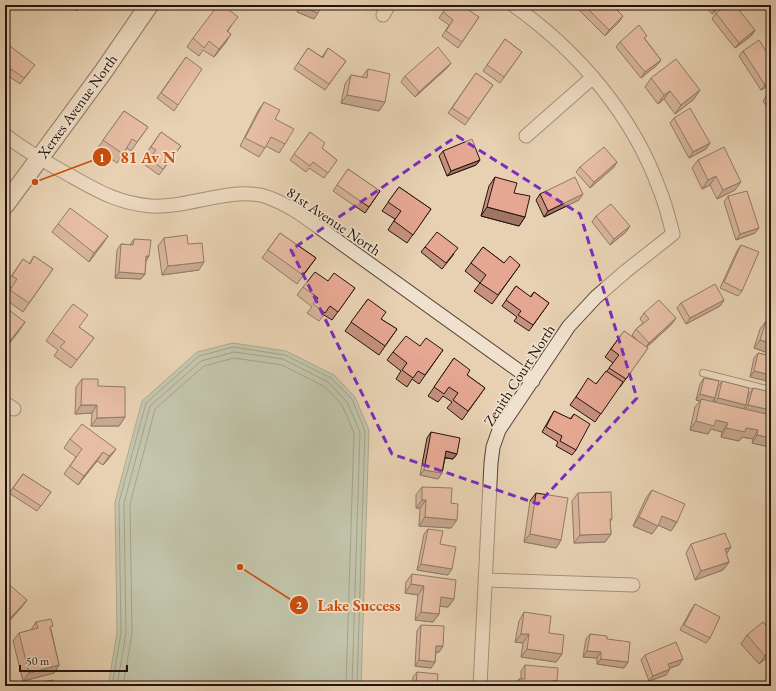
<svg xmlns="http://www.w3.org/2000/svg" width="776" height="691" font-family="'EB Garamond',serif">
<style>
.water{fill:#98b8a7;stroke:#6a7669}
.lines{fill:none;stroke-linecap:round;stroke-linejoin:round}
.shore{stroke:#5e665a;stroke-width:1}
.lane-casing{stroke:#554236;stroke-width:8}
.street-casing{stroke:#554236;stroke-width:15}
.secondary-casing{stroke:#24130c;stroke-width:20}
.lane{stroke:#efe1cd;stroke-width:6}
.street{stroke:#efe1cd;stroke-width:13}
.secondary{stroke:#efe1cd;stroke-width:18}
.wall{fill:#c6907e;stroke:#24130c}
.shaded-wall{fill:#a17566;stroke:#24130c}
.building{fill:#e6a792;stroke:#24130c}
.marked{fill:none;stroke:#7b2cbf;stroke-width:3;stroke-dasharray:8 5;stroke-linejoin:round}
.labels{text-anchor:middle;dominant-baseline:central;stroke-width:3.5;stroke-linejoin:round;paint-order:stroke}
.street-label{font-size:15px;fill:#24130c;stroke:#efe1cd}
.leader{fill:none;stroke:#cb4e0c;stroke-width:1.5}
.callout-dot{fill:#cb4e0c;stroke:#efe1cd;stroke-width:1.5}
.mark-label{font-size:12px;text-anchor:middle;font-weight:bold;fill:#fff}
.callout-label{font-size:16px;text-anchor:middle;font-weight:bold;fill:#cb4e0c;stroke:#efe1cd;stroke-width:3.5;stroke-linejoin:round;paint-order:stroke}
</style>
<rect width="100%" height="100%" fill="#e7d1b2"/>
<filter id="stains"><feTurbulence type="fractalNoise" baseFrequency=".005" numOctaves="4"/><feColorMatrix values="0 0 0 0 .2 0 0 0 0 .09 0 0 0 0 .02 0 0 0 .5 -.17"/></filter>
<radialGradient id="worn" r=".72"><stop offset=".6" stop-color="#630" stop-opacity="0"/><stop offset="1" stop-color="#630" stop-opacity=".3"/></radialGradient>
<path class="water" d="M233 343 286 351 334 375 355 397 369 430 361 686H108L117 633 115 502 142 401 197 352Z"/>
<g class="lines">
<path class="shore" d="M112 686 121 633 119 502 146 403 199 356 233 347 285 355 331 378 352 399 365 431 357 686
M117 686 126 633 124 503 150 406 201 361 234 352 283 359 328 382 347 402 360 432 352 686
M123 686 132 633 130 504 155 409 204 366 234 358 282 365 325 387 342 405 354 433 346 686"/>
<defs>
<path id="lane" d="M703 373 771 390"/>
<path id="street" d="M383 15 389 5
M5 135C23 149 42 160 62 171 93 188 115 203 151 206 188 208 224 189 260 195 274 198 287 206 299 213L533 381
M526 136 593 77
M5 403 14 409
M485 580 633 585
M480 686 491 463 493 447 499 430 569 326 596 297 626 271 673 234C669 220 666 205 660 191 633 115 578 51 513 5"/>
<path id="secondary" d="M5 205 103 72 149 5"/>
</defs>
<use href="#lane" class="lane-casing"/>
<use href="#street" class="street-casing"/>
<use href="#secondary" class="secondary-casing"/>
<use href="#lane" class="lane"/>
<use href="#street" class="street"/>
<use href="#secondary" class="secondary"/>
</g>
<path class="wall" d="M70 5H82L77 11Z
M300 5H322L314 19 297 12Z
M448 5 479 17 458 48 442 36 449 25 439 18Z
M579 5H612L619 22 605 36 577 8Z
M704 5H722L712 14Z
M716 13 755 30 751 36 735 48 712 19Z
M232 25 228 31 226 42 214 57 203 50 199 56 187 47 193 38Z
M505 39 522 52 500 83 483 71Z
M645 39 661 60 657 65 641 78 616 47 620 42Z
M5 44 31 70 20 84 7 75 5 78Z
M308 48 322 57 328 48 346 61 325 90 294 69Z
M743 51 771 84 761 90 739 56Z
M186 57 178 105 174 111 157 98Z
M451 63 447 68 415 97 401 82 405 76Z
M368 69 385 102 379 111 341 103 345 84 351 75 362 77Z
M476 73 493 85 465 125 448 113Z
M651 78 694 99 675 114 664 99 658 104 645 87Z
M771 93V113L763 101 767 95Z
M264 102 275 119 285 144 279 153 266 146 259 157 240 146 258 111Z
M124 111 148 127 131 151 127 148 117 163 97 149Z
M674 118 710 143 706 149 689 158 670 123Z
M161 132 181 146 159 175 145 165 152 156 147 152Z
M310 132 322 148 337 160 324 178 309 168 306 172 290 160Z
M443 151 480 160 476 165 447 176 439 156Z
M698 160 735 190 717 199 710 185 702 189 692 168Z
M617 162 613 168 590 188 576 172 580 167Z
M348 169 380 191 365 213 333 191Z
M495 177 514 193 525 217 519 226 481 216 489 186Z
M399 187 431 209 407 243 388 230 395 219 382 211Z
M540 194 579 200 544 217 536 200Z
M728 196 755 233 736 240 724 202Z
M596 216 626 232 610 245 592 222Z
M58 224 108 236 89 262 52 232Z
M280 233 316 258 297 284 262 258Z
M164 238 188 244 199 270 162 275 158 246Z
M134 239 149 256 146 261 145 274 141 279 115 278 117 250 121 244 130 245Z
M741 245 742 291 738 296 720 288 737 251Z
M425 247 454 254 442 269 421 252Z
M483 247 504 263 520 265 492 304 474 291 480 283 465 271Z
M34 256 53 269 23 312 5 299V297L11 288 6 284 23 259 29 264Z
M328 281 355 288 332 320 324 315 319 321 307 313 312 307 297 295 303 287Z
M516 286 530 297 534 292 549 303 529 331 514 321 517 317 502 306Z
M368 299 381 319 397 329 379 355 345 331Z
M724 300 720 306 686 324 677 308 681 303Z
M644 313 672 324 647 347 648 348 620 387H619L595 422 570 405 583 387 596 384 607 371 613 363 605 357 624 331 637 340 632 335 636 329 643 323 640 319Z
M766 321 771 322V354L754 348 760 329Z
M79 327 94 338 71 368 54 356 58 350 46 341 52 332Z
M420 346 443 350 419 384 412 379 407 387 396 379 401 371 387 360 393 352Z
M758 353 771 356 750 377 754 358Z
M454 358 467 375 485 388 462 420 447 408 452 402 443 396 438 402 428 396Z
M704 378 713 401 714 402 718 387 722 381 746 402 749 394 753 388 769 447 752 443 753 439 742 437 739 441 721 437 722 432 711 429 708 434 690 430 695 407 700 401 696 400 700 384Z
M82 379 98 386 125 417 119 426H91L92 413 75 414 76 387Z
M554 411 570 419 574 414 576 450 572 455 556 446 558 442 542 432Z
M431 432 457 454 453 459 445 458 442 473 438 479 420 475 427 438Z
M70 439 116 449 110 457 103 465 97 461 78 485 64 474 76 457 64 448Z
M23 474 51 492 37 511 9 493Z
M422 487 451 503V528L419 526 420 508H416V495Z
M652 490 677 522 671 531 658 525 652 534 633 526 646 498Z
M536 493 561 540 556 548 524 542 530 501Z
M578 493 612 519 610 522 611 534 605 542 574 543 572 501Z
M428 529 440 544 448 575 417 570 424 534Z
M691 544 731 547 726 554 729 562 723 570 695 580 686 553Z
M412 574 454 599 448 607 439 606V614L433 622 415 620 418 595 405 593 406 582Z
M695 604 710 638 706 643 680 630 691 610Z
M524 612 549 633 562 654 556 662 521 657 523 643 515 642 519 621Z
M36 622 51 629 59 665 54 673 23 681 13 641 19 633 31 630Z
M421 625 443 646 439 652H436L435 662 431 668 415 666 417 631Z
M590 634 607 639 628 662 624 668 597 664V658L583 657 586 639Z
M747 635 771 654 759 664 741 644Z
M645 655 679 665 670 668 666 675 649 681 641 660Z
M525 665 557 681 554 686H515V685L519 679H521V671Z
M417 672 437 686H412L413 677Z"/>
<path class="shaded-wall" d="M720 5H722L712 14 716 8Z
M301 6 318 13 314 19 297 12Z
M623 16 619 22 605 36 609 30Z
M755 30 751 36 735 48 739 43Z
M231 34 226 42 214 57 219 49Z
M661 60 657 65 641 78 645 72Z
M451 63 447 68 415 97 419 92Z
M771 81V84L761 90 765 85Z
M700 90 694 99 675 114 681 105Z
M670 91 664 99 658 104 664 95Z
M347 95 385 102 379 111 341 103Z
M710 143 706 149 689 158 693 152Z
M480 160 476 165 447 176 451 171Z
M617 162 613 168 590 188 594 182Z
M716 176 710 185 702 189 708 180Z
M741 182 735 190 717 199 723 190Z
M583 194 579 200 544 217 548 211Z
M487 207 525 217 519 226 481 216Z
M630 226 626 232 610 245 614 239Z
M759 228 755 233 736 240 740 234Z
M108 236 102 245 89 262 94 253Z
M146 256H149L145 262Z
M204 262 199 270 162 275 168 266Z
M119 272 145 274 141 279 115 278Z
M724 300 720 306 686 324 690 318Z
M676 318 672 324 645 348 649 343Z
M25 322 19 331 5 349 6 346Z
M760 340 771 343V354L754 348Z
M754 371 771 375V382L750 377Z
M700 394 715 398 711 403 701 399 700 401 696 400Z
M718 398 746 405 742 411 714 404Z
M81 405H97L92 413 75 414Z
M748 405 771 410V417L744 410Z
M125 417 119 426H91L97 418Z
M716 420 728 423 722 432 711 429 708 434 690 430 696 421Z
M726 428H746L758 430 753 439 742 437 739 441 721 437Z
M757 435 771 438V444L769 447 752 443Z
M116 449 110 457 103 465 109 456Z
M446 451 457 454 453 459 442 457Z
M103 452 97 461 78 485 84 476Z
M424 470 442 473 438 479 420 475Z
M422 500H426L420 508H416Z
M662 516 677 522 671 531 656 524Z
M425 517 457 520 451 528 419 526Z
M639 517 658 526 652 534 633 526Z
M530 534 561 540 556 548 524 542Z
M611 534 605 542 574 543 580 535Z
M731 547 725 556V549Z
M729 562 723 570 695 580 701 571Z
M421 564 452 569 448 575 417 570Z
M411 584 424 586 418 595 405 593Z
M441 597 454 599 448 607 435 606Z
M27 600 21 608 5 626V624Z
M421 612 439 614 433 622 415 620Z
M521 634H529L523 643 515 642Z
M436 646H443L439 652H432Z
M527 649 562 654 556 662 521 657Z
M771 650V654L759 664 765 656Z
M587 651 601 652 597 658 583 657Z
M601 659 628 662 624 668 597 664Z
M683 659 679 665 664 670 668 664Z
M419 660 435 662 431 668 415 666Z
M59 665 54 673 23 681 29 673Z
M670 669 666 675 649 681 653 676Z
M552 681H557L554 686H548Z"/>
<path class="building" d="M218 5H223L238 17 227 31 231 34 219 49 209 41 204 48 193 38Z
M301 5H322L318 13 301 6Z
M448 5H461L479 17 462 42 446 31 453 20 443 12Z
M584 5H612L623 16 609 30Z
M713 5H720L716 8Z
M727 5H735L755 30 739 43 716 13Z
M639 25 647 36 644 38 661 60 645 72 620 42Z
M505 39 522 52 504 77 487 65Z
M759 40 771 59V81L765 85 743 51Z
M6 43 35 65 24 78 11 69 6 77 5 76V44Z
M438 47 451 63 419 92 405 76Z
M308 48 323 58 328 48 346 61 329 84 298 63Z
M186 57 202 69 178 105 161 93Z
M676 59 700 90 681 105 670 91 664 95 651 78Z
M368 69 390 74 385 102 347 95 351 75 367 78Z
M476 73 493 85 469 119 452 108Z
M771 93V101L767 95Z
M264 102 280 110 275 119 294 129 285 144 271 137 265 148 245 138Z
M690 108 710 143 693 152 674 118Z
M124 111 148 127 137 142 132 139 123 154 103 140Z
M161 132 181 146 163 169 149 159 156 150 151 147Z
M310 132 325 143 322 148 337 160 328 173 313 162 310 166 294 154Z
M472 139 480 160 451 171 443 151Z
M604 147 617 162 594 182 580 167Z
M724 147 741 182 723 190 716 176 708 180 698 160Z
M348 169 380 191 369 207 337 185Z
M495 177 517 183 514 193 530 196 525 217 487 207Z
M575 177 583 194 548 211 540 194Z
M399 187 431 209 413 235 394 221 401 211 388 202Z
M747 191 759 228 740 234 728 196Z
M611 204 630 226 614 239 596 216Z
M70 208 108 236 94 253 58 224Z
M437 232 458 248 446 263 425 247Z
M280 233 316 258 303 275 268 250Z
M187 235 188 244 202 243 204 262 168 266 164 238Z
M134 239 151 240 149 256H146L145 274 119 272 121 244 133 245Z
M741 245 759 252 742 291 724 282Z
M483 247 504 263 510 256 520 265 498 295 480 283 486 275 471 263Z
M34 256 53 269 29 303 10 290 17 279 12 276 23 259 30 264Z
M315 272 328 281 334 273 355 288 338 312 330 306 325 313 313 304 318 298 303 287Z
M715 284 724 300 690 318 681 303Z
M516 286 531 297 534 292 549 303 533 325 518 315 521 311 506 300Z
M368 299 386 312 381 319 397 329 385 346 351 322Z
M659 300 676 318 649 343 636 329 649 319 644 313Z
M73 304 88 315 79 327 94 338 77 360 60 347 65 342 52 332Z
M5 307 25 322 6 346 5 345Z
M766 321 771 322V343L760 340Z
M624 331 648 348 626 379 609 368 619 355 611 349Z
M406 336 420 346 426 338 443 350 425 375 418 371 413 378 402 370 407 363 393 352Z
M758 353 771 356V375L754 371Z
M454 358 470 370 467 375 485 388 468 411 453 400 458 393 449 387 444 394 434 387Z
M606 371 623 382 601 414 576 397 588 378 596 384Z
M704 378 719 381 715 398 700 394Z
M82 379H98V386L125 387V417L97 418V405H81Z
M722 381 749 388 746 405 718 398Z
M753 388 771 392V410L748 405Z
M701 399 771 415V438L757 435 758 430 746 428 745 432 726 428 728 423 716 420 714 426 696 421Z
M554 411 571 419 574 414 590 424 576 450 560 441 562 436 546 427Z
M82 424 116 449 109 456 103 452 84 476 70 466 82 449 70 439Z
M431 432 460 438 457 454 446 451 442 473 424 470Z
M23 474 51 492 41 506 13 488Z
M422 487 452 488 451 503 458 504 457 520 425 517 426 500H422Z
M652 490 685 504 677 522 662 516 658 526 639 517Z
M611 492 612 519H610L611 534 580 535 578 493Z
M536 493 568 498 561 540 530 534Z
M428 529 443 531 440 544 456 547 452 569 421 564Z
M725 533 731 547 725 549 729 562 701 571 691 544Z
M412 574 456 580 454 599 441 597 439 614 421 612 424 586 411 584Z
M5 581 27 600 5 624Z
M695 604 720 617 710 638 684 625Z
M524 612 551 616 549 633 564 635 562 654 527 649 529 634H521Z
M51 619 53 626 50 627 59 665 29 673 19 633 38 628 36 622Z
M763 622 770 629 771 628V650L765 656 747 635Z
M421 625 444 626 443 646H436L435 662 419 660Z
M590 634 607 636V639L630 642 628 662 601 659V652L587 651Z
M676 642 683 659 668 664 670 669 653 676 645 655Z
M525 665 558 668 557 681H552L551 686H518L519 679H525Z
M417 672 438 674 437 686H416Z
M53 680V686H36L35 683Z
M73 684V686H65Z"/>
<path d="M0 0H776V691H0ZM457 136 580 214 637 398 538 504 392 454 291 250Z" fill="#e7d1b2" fill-opacity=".55" fill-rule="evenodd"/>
<path class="marked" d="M457 136 580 214 637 398 538 504 392 454 291 250Z"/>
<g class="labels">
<g class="street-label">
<text transform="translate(77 106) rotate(-54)">Xerxes Avenue North</text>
<text transform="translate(334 221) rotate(34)">81st Avenue North</text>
<text transform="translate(519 375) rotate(-57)">Zenith Court North</text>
</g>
</g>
<path class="leader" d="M35 182L102 157M240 567L299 605"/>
<g class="callout-dot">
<circle cx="35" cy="182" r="4"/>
<circle cx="240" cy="567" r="4"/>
<circle cx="102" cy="157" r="10"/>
<circle cx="299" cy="605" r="10"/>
</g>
<g class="mark-label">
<text x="102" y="162">1</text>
<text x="299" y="609">2</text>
</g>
<g class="callout-label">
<text x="148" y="163">81 Av N</text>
<text x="359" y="611">Lake Success</text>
</g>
<rect width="776" height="691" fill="none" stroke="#e7d1b2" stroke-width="20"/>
<rect x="6" y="6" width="764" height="679" fill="none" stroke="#24130c" stroke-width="2"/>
<rect x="10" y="10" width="756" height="671" fill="none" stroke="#24130c"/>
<path d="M20 665v6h107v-6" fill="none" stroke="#24130c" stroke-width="2"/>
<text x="26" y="665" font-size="12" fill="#24130c" stroke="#efe1cd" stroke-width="3" paint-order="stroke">50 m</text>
<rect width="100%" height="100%" filter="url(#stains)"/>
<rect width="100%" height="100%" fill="url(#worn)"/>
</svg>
